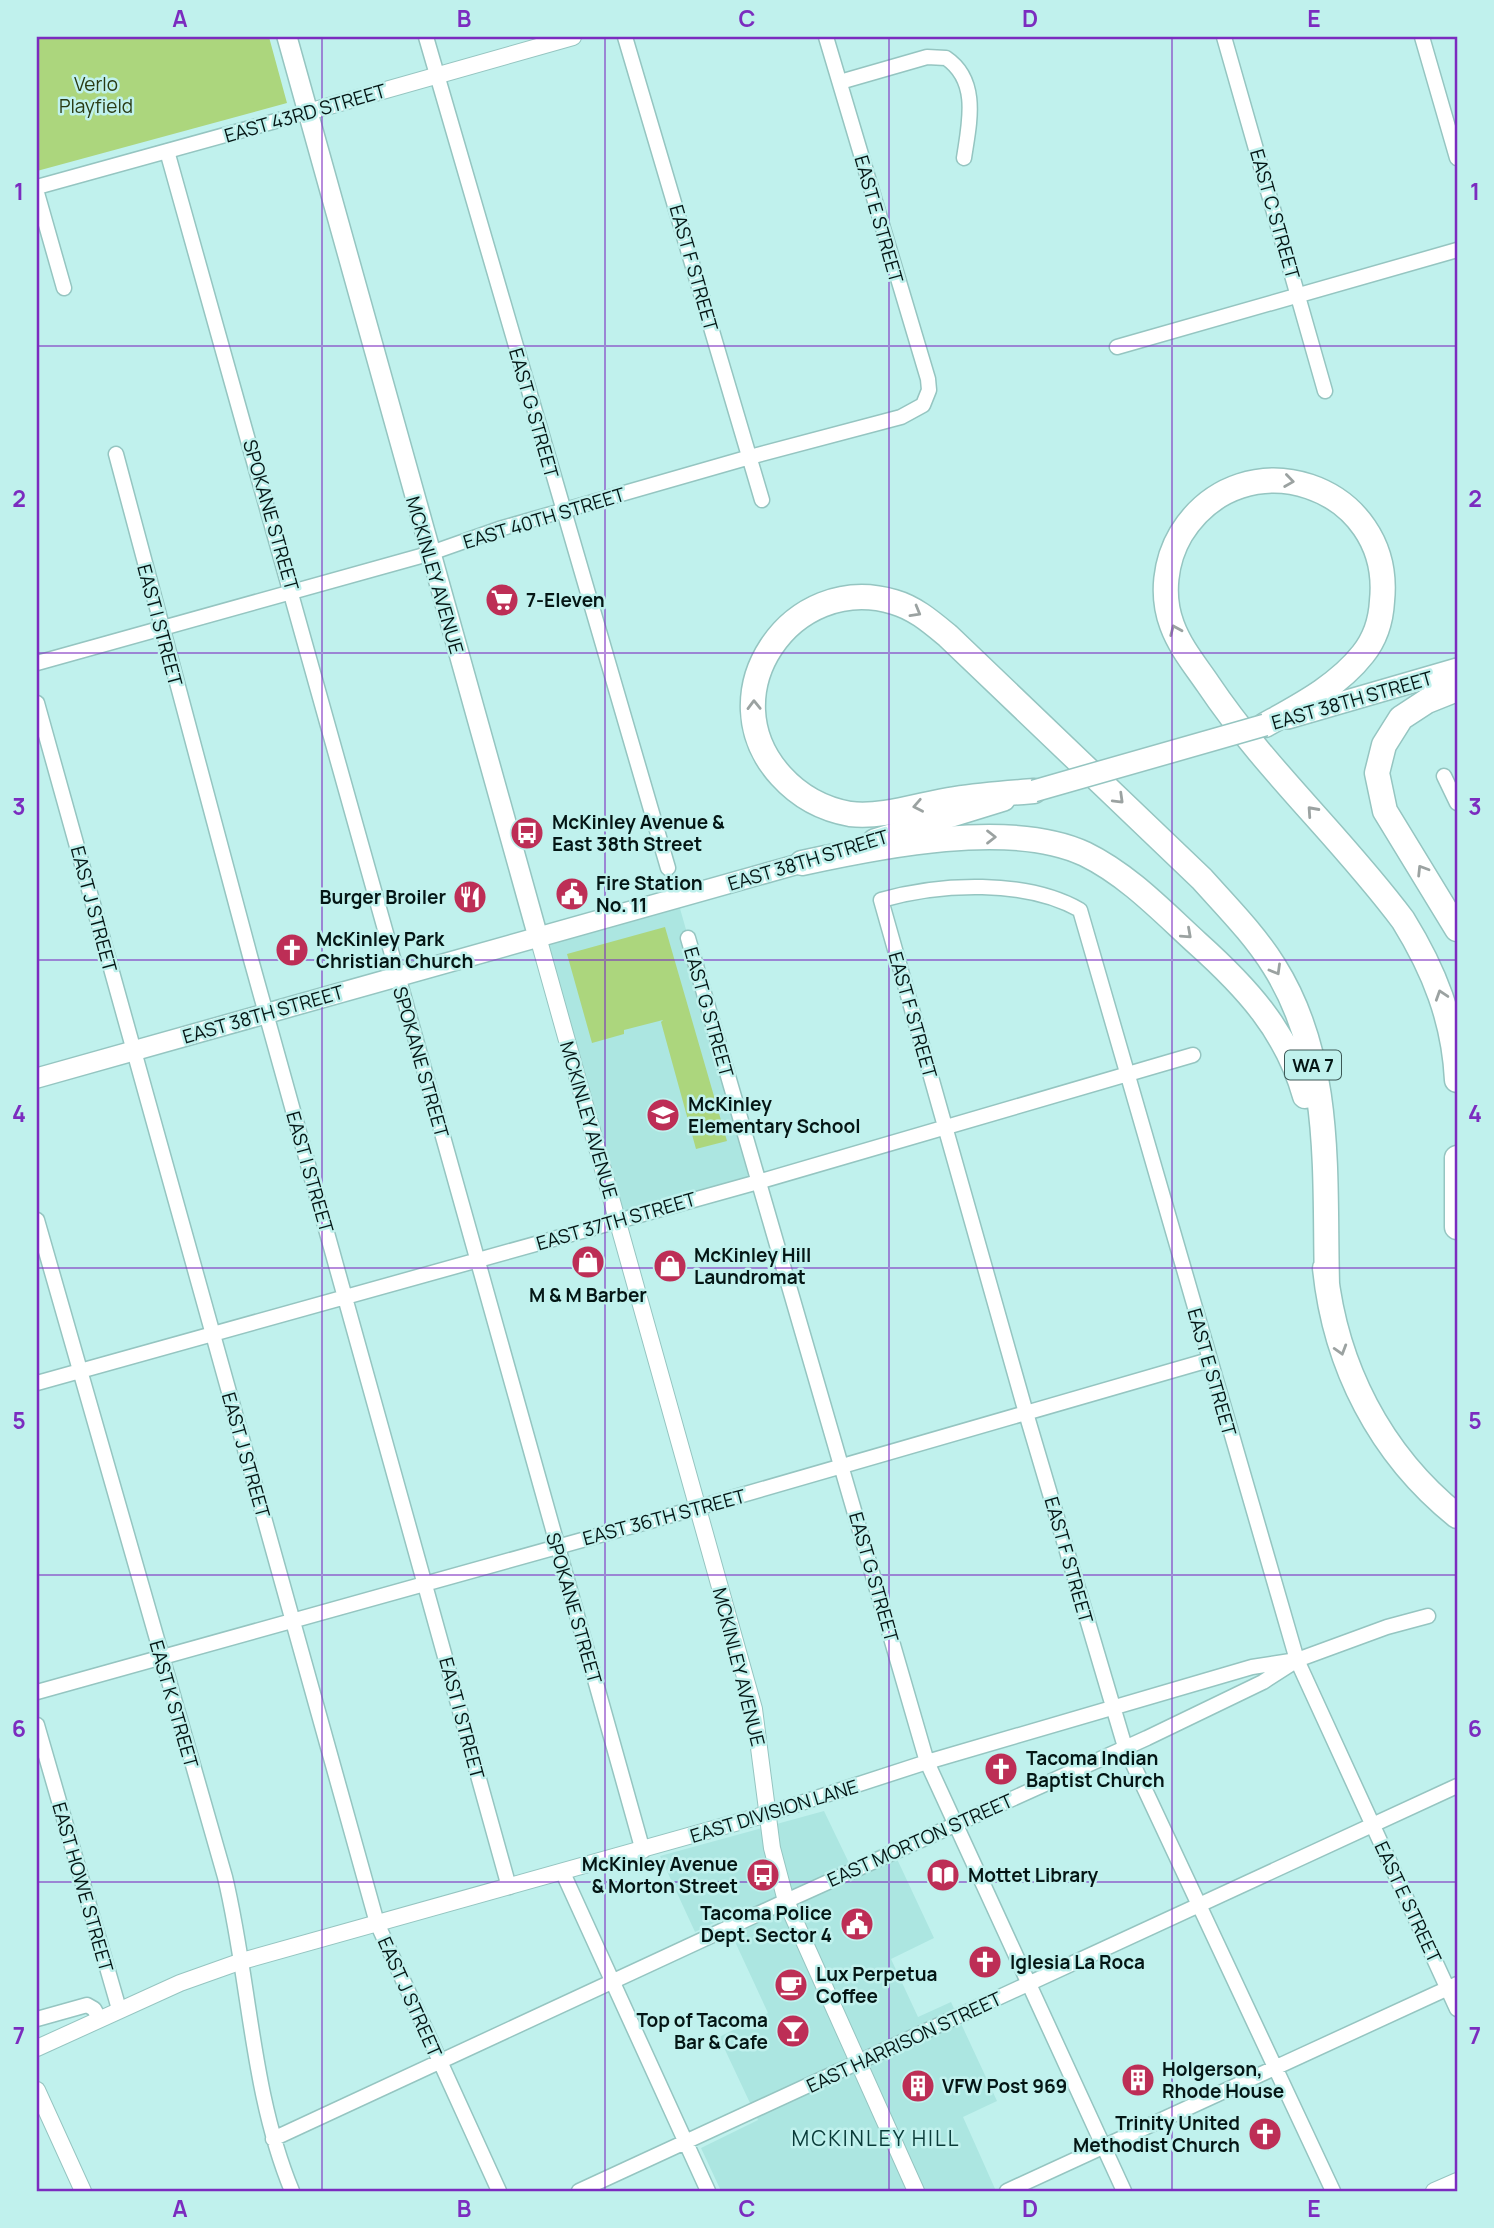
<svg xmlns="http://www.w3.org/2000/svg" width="1494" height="2228" font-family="Manrope,sans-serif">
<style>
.built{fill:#ace6e1}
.park{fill:#acd67d}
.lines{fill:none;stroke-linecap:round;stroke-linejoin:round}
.minor-casing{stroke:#95c5c1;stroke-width:17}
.tertiary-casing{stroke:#95c5c1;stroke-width:18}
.secondary-casing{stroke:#95c5c1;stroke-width:22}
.primary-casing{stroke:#95c5c1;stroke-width:24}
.motorway-casing{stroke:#95c5c1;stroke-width:27}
.minor{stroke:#fff;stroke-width:14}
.tertiary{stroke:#fff;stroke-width:16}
.secondary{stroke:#fff;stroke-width:19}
.primary{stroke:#fff;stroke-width:21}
.motorway{stroke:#fff;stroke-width:24}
.primary-bridge-casing{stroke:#95c5c1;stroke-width:24;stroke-linecap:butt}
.primary-bridge{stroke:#fff;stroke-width:21}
.oneway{stroke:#9ba2a1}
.grid{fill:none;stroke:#7b2cbf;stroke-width:2;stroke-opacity:0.55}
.labels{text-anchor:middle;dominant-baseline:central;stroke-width:5;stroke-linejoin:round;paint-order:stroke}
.shield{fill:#c0f1ed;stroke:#3c5856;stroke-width:2}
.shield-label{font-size:18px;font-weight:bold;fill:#041615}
.park-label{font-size:19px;fill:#293a13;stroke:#c0f1ed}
.street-label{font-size:19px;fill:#041615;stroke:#c0f1ed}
.poi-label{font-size:19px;font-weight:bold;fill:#041615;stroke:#c0f1ed;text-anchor:start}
.neighbourhood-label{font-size:21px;letter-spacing:2px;fill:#083a38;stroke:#c0f1ed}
.neatline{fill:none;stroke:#7b2cbf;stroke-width:2.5}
.grid-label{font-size:23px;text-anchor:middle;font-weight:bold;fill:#7b2cbf}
</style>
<rect width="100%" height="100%" fill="#c0f1ed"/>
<path class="built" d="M677 898 758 1182 617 1221 538 937Z
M824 1811 849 1863 890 1844 934 1938 891 1959 918 2017 951 2002 997 2101 963 2117 996 2191H721L701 2148 758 2120 719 2037 768 2013 724 1918 695 1932 660 1856Z"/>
<path class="park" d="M37 37H269L287 103 37 171Z
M665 927 727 1141 696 1149 661 1022 663 1020 624 1030V1034L592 1043 567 954Z"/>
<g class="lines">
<defs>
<path id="minor" d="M426 37 668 868
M625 37 762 500
M1224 37 1325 391
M1422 37 1457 158
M840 82 927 57 946 58C980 81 969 124 964 158
M167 151 643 1851
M37 187 308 112
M37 193 64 288
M1117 347 1457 250
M116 454 250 956 509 1887
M37 663 428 554 499 529 750 457 901 417 923 405 929 390 928 379 826 37
M37 703 377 1923 499 2191
M1444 776 1457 803
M688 938 927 1762 1124 2191
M37 1220 225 1877C250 1981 251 2092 292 2191
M37 1383 758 1182 1193 1055
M37 1692 697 1508 1209 1360
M37 1725 119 2009
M767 1814 927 1762 1252 1667 1297 1660 1387 1627 1428 1616
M563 1873 708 2191
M37 2019 87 2005 94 2009 99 2018
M273 2139 786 1901 1147 1738 1263 1682 1297 1660
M579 2191 1457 1786
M1007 2191 1457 1984
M1333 2191 1125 1747 1026 1413 881 900C940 883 1026 879 1080 910L1297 1660 1457 2009"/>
<path id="tertiary" d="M308 112 573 37
M538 937 754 1709 772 1848 786 1901 916 2191
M37 2048 180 1983 242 1961 767 1814
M37 2090 83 2191
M1434 2191 1457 2181"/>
<path id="secondary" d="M287 37 538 937
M37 1078 802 863"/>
<path id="primary" d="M1288 718 1457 669
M874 840 1004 800"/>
<path id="motorway" d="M1457 689 1427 701 1401 718 1384 745 1377 773 1385 811 1457 929
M1265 725C1299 706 1338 686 1363 654 1375 639 1381 620 1382 601 1394 485 1243 434 1181 534 1165 561 1161 596 1172 625 1180 647 1195 665 1208 684 1265 769 1342 838 1403 920 1434 970 1454 1020 1457 1080
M1034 791C1008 793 981 795 955 799 921 804 884 818 850 814 822 809 800 797 781 776 707 695 791 571 894 602 915 608 931 622 948 636L1202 879C1227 907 1254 934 1274 966 1334 1061 1324 1177 1327 1284
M802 863C880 846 1011 819 1085 854 1128 875 1162 911 1197 943 1246 987 1287 1031 1305 1096
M1457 1158V1227
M1325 1268C1335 1366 1380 1454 1457 1516"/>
</defs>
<use href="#minor" class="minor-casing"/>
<use href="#tertiary" class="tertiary-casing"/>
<use href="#secondary" class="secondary-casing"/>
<use href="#primary" class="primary-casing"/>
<use href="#motorway" class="motorway-casing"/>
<use href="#minor" class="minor"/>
<use href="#tertiary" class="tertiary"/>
<use href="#secondary" class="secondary"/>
<use href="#primary" class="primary"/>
<use href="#motorway" class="motorway"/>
<defs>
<path id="primary-bridge" d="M1034 791 1265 725"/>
</defs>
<use href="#primary-bridge" class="primary-bridge-casing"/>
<use href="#primary-bridge" class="primary-bridge"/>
</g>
<defs><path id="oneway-chevron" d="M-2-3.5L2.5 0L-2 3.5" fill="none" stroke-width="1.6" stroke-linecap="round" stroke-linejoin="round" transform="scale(1.75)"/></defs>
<g class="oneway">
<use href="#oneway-chevron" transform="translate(1289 481) rotate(8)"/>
<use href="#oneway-chevron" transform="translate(916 612) rotate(30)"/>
<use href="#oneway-chevron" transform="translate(1175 630) rotate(-113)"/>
<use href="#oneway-chevron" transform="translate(754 705) rotate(-91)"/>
<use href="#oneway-chevron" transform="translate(1119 799) rotate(44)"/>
<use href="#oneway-chevron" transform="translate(918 806) rotate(169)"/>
<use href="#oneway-chevron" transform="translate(1312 811) rotate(-132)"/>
<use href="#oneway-chevron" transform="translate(991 837)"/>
<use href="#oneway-chevron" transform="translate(1422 870) rotate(-122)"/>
<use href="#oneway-chevron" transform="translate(1187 934) rotate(42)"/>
<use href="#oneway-chevron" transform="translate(1276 970) rotate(60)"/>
<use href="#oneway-chevron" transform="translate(1441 995) rotate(-108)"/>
<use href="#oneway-chevron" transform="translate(1341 1350) rotate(73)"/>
</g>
<path class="grid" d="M322 37V2191M605 37V2191M889 37V2191M1172 37V2191M37 346H1457M37 653H1457M37 960H1457M37 1268H1457M37 1575H1457M37 1882H1457"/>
<defs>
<symbol id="supermarket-disc" viewBox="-11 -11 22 22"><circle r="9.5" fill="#bd2e56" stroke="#c0f1ed"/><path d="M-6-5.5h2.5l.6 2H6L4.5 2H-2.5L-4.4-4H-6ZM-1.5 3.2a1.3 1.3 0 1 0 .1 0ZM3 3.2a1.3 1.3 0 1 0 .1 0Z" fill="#fff"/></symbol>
<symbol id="bus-disc" viewBox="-11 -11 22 22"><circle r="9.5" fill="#bd2e56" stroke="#c0f1ed"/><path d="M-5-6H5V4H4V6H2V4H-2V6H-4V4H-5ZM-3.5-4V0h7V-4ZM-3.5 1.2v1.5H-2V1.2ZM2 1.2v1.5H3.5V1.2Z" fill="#fff"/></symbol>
<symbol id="civic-disc" viewBox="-11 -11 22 22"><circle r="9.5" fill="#bd2e56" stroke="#c0f1ed"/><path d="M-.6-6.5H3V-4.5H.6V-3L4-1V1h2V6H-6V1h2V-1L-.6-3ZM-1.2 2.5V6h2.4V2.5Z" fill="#fff"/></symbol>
<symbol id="restaurant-disc" viewBox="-11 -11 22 22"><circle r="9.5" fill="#bd2e56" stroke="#c0f1ed"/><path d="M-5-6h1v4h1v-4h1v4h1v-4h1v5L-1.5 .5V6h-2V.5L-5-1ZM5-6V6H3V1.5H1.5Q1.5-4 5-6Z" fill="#fff"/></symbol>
<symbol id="church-disc" viewBox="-11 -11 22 22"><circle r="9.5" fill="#bd2e56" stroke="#c0f1ed"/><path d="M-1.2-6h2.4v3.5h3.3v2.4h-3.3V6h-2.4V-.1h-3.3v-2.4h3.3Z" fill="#fff"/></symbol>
<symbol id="school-disc" viewBox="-11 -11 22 22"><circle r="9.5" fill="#bd2e56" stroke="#c0f1ed"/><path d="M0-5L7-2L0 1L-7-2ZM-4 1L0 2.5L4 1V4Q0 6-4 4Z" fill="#fff"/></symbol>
<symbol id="shop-disc" viewBox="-11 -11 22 22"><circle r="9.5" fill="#bd2e56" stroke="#c0f1ed"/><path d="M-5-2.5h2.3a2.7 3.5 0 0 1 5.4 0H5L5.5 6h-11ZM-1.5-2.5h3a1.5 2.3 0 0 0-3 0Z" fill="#fff"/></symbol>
<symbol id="library-disc" viewBox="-11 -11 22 22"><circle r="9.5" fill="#bd2e56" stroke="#c0f1ed"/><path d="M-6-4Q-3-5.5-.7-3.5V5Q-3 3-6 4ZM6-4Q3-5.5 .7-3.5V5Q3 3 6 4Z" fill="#fff"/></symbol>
<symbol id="cafe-disc" viewBox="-11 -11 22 22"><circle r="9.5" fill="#bd2e56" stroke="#c0f1ed"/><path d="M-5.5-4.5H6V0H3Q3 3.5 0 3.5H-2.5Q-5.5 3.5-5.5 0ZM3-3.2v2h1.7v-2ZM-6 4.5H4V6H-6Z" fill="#fff"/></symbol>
<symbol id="bar-disc" viewBox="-11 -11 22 22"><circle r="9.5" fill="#bd2e56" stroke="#c0f1ed"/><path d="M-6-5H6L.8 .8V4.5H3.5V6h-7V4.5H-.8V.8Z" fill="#fff"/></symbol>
<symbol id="building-disc" viewBox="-11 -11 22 22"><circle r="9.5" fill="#bd2e56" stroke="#c0f1ed"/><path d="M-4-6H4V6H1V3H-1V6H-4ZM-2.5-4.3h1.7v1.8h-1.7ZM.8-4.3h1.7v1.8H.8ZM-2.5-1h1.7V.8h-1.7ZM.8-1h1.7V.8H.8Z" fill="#fff"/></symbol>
</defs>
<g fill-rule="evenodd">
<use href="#supermarket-disc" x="483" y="581" width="38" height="38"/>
<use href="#bus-disc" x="508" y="814" width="38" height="38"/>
<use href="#civic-disc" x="553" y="875" width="38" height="38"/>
<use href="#restaurant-disc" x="451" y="878" width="38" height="38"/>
<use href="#church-disc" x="273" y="931" width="38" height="38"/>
<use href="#school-disc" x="644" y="1096" width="38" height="38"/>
<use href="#shop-disc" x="569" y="1243" width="38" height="38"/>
<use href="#shop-disc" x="651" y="1247" width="38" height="38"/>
<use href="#church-disc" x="982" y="1750" width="38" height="38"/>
<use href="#bus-disc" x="744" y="1856" width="38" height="38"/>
<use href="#library-disc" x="924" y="1856" width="38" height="38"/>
<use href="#civic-disc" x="838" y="1905" width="38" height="38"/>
<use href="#church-disc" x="966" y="1943" width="38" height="38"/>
<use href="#cafe-disc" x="772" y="1966" width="38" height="38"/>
<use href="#bar-disc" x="774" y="2012" width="38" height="38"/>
<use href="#building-disc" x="1119" y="2061" width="38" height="38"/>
<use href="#building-disc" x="899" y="2067" width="38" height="38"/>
<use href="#church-disc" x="1246" y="2115" width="38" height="38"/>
</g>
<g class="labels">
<rect class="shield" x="1285" y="1050.5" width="56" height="29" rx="5"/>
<g class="shield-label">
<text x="1313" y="1065">WA 7</text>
</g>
<g class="park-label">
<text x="96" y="84">Verlo<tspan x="96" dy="22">Playfield</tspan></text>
</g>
<g class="street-label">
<text transform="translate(305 113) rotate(-16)">EAST 43RD STREET</text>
<text transform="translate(1275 214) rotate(74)">EAST C STREET</text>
<text transform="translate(879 219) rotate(74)">EAST E STREET</text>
<text transform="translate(694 268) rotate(74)">EAST F STREET</text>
<text transform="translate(534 413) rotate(74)">EAST G STREET</text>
<text transform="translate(271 515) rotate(74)">SPOKANE STREET</text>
<text transform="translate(544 518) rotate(-17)">EAST 40TH STREET</text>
<text transform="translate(435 575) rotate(74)">MCKINLEY AVENUE</text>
<text transform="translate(160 625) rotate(75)">EAST I STREET</text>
<text transform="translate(1352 700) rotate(-16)">EAST 38TH STREET</text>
<text transform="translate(808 860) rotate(-17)">EAST 38TH STREET</text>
<text transform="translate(94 909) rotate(75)">EAST J STREET</text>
<text transform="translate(709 1012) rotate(74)">EAST G STREET</text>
<text transform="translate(263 1014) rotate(-16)">EAST 38TH STREET</text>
<text transform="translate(913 1015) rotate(74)">EAST F STREET</text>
<text transform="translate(421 1062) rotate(74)">SPOKANE STREET</text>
<text transform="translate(589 1120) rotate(74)">MCKINLEY AVENUE</text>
<text transform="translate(310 1172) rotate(74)">EAST I STREET</text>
<text transform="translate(616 1221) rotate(-16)">EAST 37TH STREET</text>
<text transform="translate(1212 1372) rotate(74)">EAST E STREET</text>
<text transform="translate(246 1455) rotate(74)">EAST J STREET</text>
<text transform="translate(664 1517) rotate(-15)">EAST 36TH STREET</text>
<text transform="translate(1069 1560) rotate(74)">EAST F STREET</text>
<text transform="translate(874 1577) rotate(74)">EAST G STREET</text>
<text transform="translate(574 1608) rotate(74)">SPOKANE STREET</text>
<text transform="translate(739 1667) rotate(76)">MCKINLEY AVENUE</text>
<text transform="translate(174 1704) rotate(74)">EAST K STREET</text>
<text transform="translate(462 1718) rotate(75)">EAST I STREET</text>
<text transform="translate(774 1811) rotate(-17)">EAST DIVISION LANE</text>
<text transform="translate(920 1840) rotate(-24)">EAST MORTON STREET</text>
<text transform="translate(83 1887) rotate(74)">EAST HOWE STREET</text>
<text transform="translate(1408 1902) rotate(65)">EAST E STREET</text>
<text transform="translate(410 1997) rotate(66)">EAST J STREET</text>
<text transform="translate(904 2042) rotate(-25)">EAST HARRISON STREET</text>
</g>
<g class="poi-label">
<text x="526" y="600">7-Eleven</text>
<text x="552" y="822">McKinley Avenue &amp;<tspan x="552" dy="22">East 38th Street</tspan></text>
<text x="596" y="883">Fire Station<tspan x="596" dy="22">No. 11</tspan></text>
<text x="446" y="897" text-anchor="end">Burger Broiler</text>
<text x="316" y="939">McKinley Park<tspan x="316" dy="22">Christian Church</tspan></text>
<text x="688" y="1104">McKinley<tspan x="688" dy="22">Elementary School</tspan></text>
<text x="694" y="1255">McKinley Hill<tspan x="694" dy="22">Laundromat</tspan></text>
<text x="588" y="1295" text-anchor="middle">M &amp; M Barber</text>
<text x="1026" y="1758">Tacoma Indian<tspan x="1026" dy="22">Baptist Church</tspan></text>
<text x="738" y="1864" text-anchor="end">McKinley Avenue<tspan x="738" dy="22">&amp; Morton Street</tspan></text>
<text x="968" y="1875">Mottet Library</text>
<text x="832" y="1913" text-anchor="end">Tacoma Police<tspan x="832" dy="22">Dept. Sector 4</tspan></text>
<text x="1010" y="1962">Iglesia La Roca</text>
<text x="816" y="1974">Lux Perpetua<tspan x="816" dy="22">Coffee</tspan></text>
<text x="768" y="2020" text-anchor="end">Top of Tacoma<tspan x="768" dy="22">Bar &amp; Cafe</tspan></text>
<text x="1162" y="2069">Holgerson,<tspan x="1162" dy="22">Rhode House</tspan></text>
<text x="942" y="2086">VFW Post 969</text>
<text x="1240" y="2123" text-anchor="end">Trinity United<tspan x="1240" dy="22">Methodist Church</tspan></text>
</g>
<g class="neighbourhood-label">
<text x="876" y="2138">MCKINLEY HILL</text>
</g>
</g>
<rect width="1494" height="2228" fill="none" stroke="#c0f1ed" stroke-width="77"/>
<rect x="38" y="38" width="1418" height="2152" class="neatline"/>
<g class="grid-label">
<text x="180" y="27">A</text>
<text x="464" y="27">B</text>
<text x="747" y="27">C</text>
<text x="1030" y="27">D</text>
<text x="1314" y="27">E</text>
<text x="19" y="200">1</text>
<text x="1475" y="200">1</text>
<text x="19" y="507">2</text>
<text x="1475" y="507">2</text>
<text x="19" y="815">3</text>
<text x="1475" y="815">3</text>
<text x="19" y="1122">4</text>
<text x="1475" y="1122">4</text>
<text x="19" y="1429">5</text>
<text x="1475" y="1429">5</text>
<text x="19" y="1737">6</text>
<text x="1475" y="1737">6</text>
<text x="19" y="2044">7</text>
<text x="1475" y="2044">7</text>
<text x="180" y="2217">A</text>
<text x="464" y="2217">B</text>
<text x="747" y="2217">C</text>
<text x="1030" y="2217">D</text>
<text x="1314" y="2217">E</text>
</g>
</svg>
